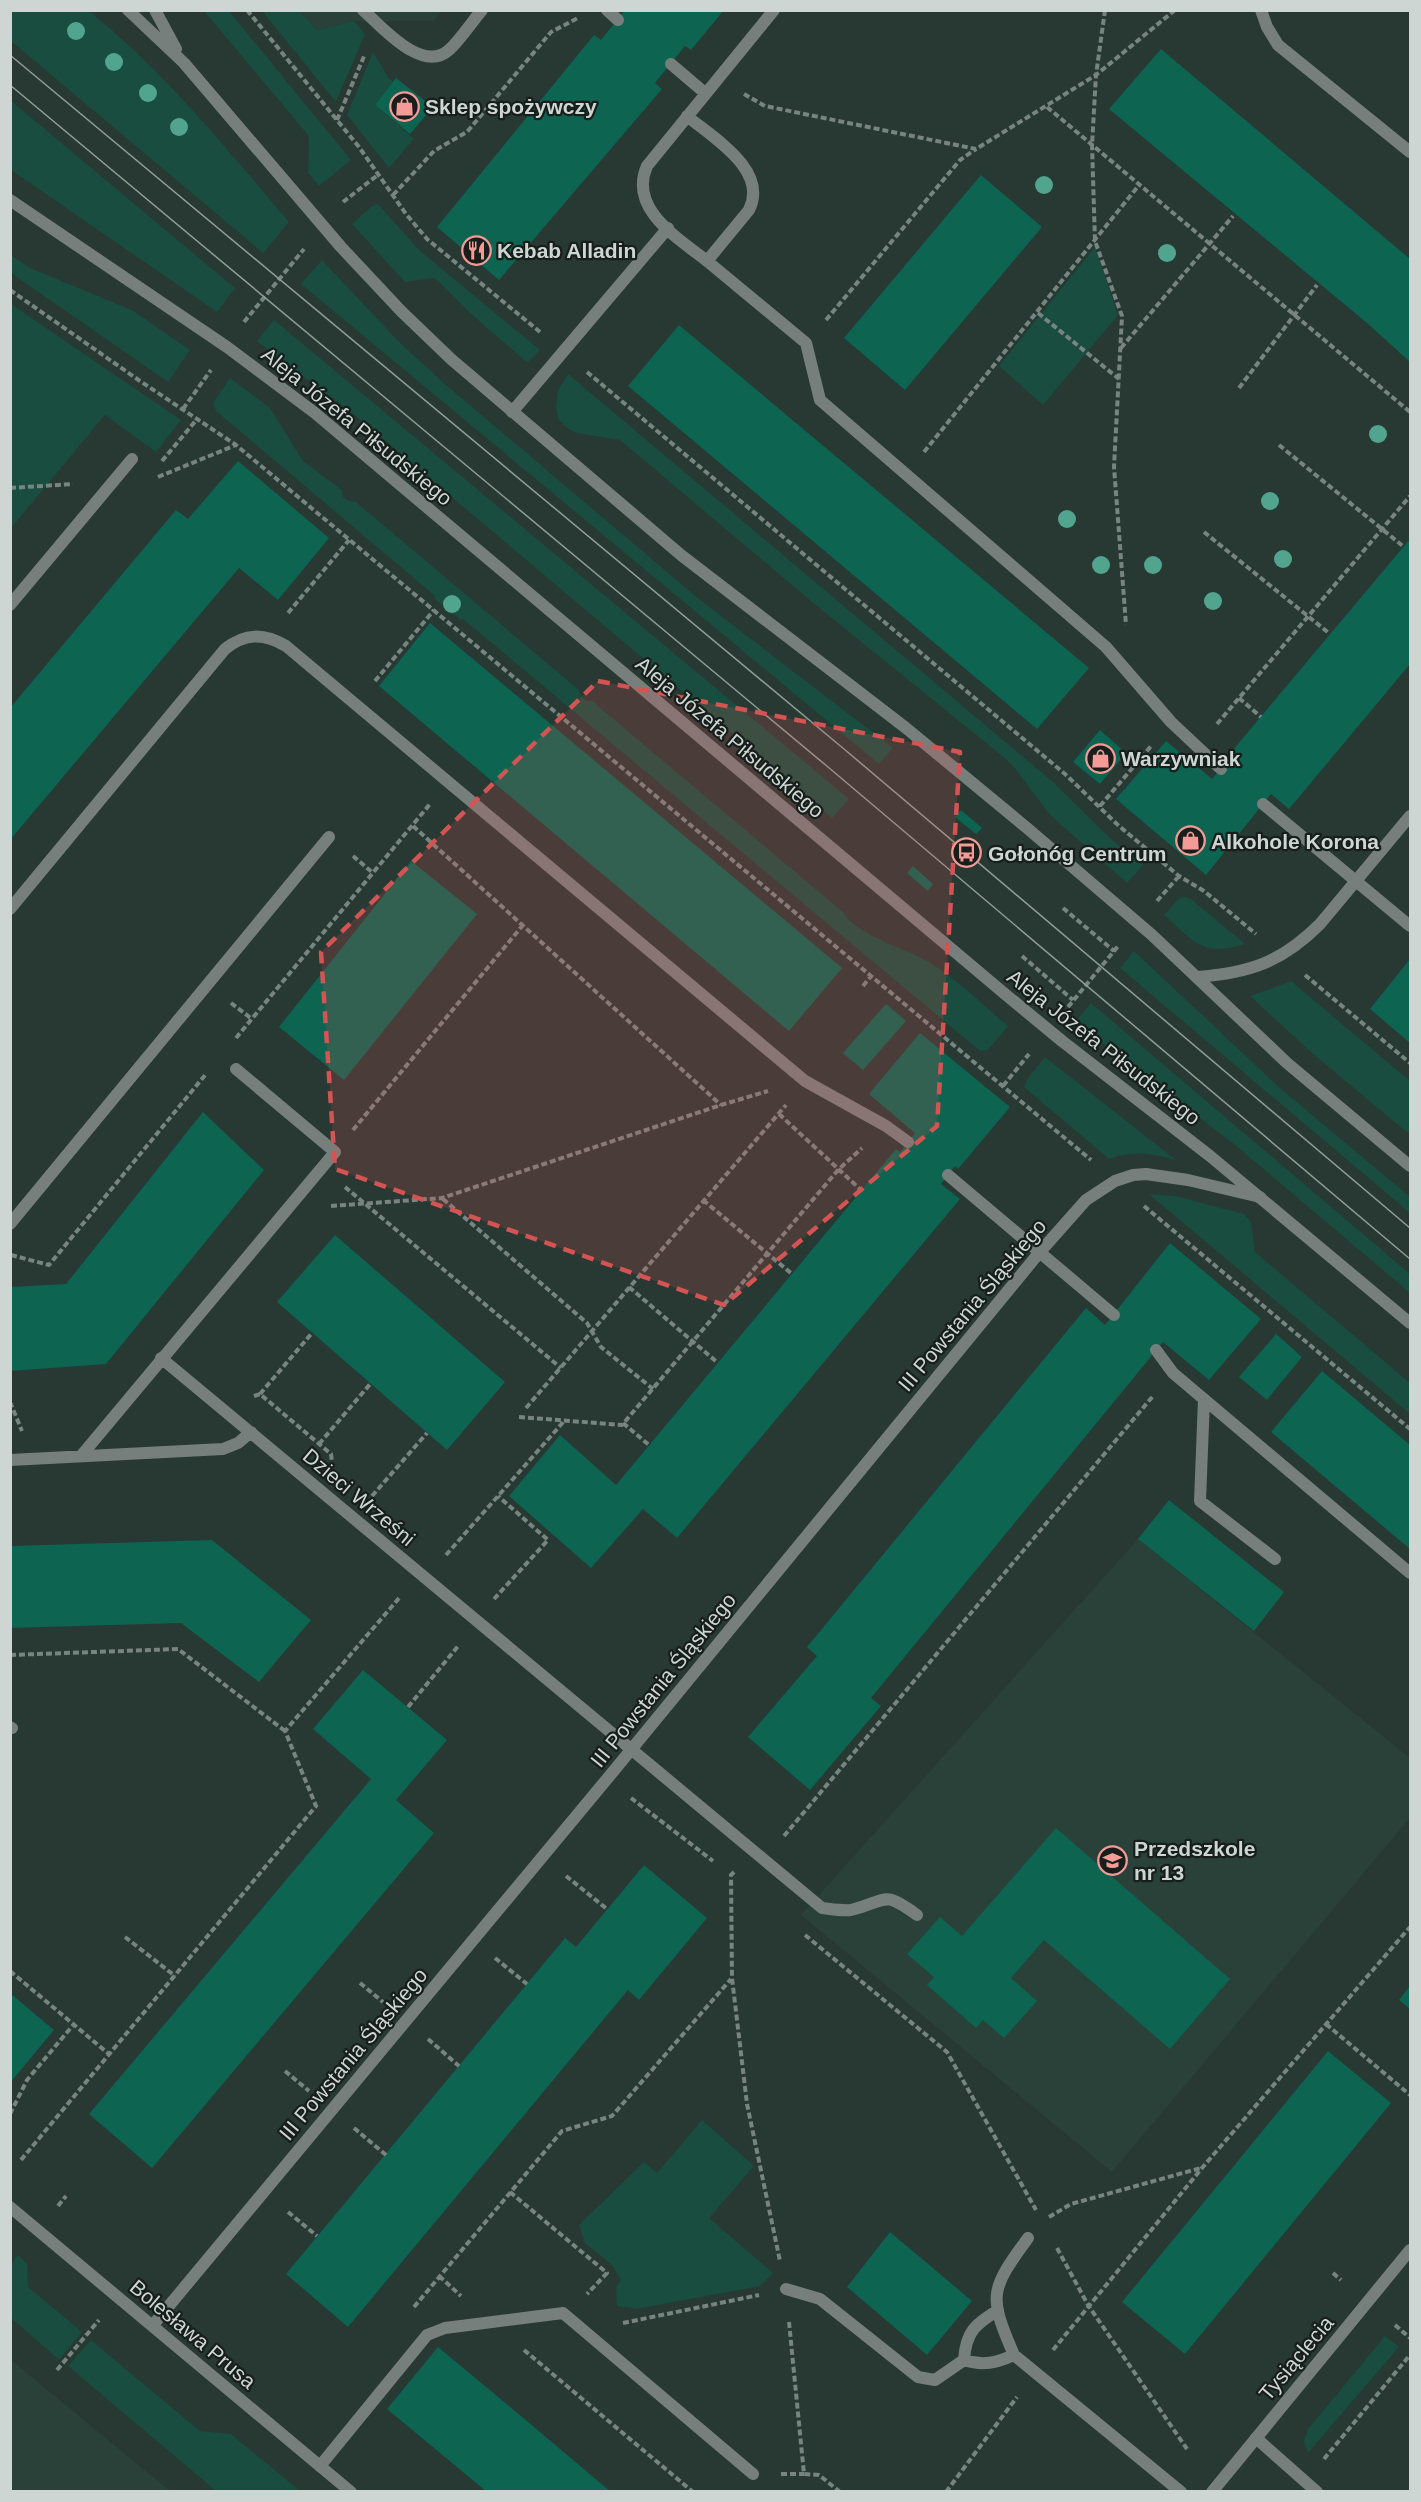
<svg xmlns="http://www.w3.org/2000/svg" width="1421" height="2502" font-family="Helvetica,sans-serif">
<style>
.built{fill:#294139}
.green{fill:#184d3f}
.building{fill:#0c6451}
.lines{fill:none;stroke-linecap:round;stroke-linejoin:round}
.path{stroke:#778480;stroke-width:4;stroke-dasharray:6 3;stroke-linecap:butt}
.service{stroke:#777f7c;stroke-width:12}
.minor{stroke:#777f7c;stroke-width:12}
.tertiary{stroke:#777f7c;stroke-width:12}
.tram{stroke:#919d99;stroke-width:1.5}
.tree{fill:#51a48d}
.marked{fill:#d45453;fill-opacity:0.2;stroke:#d45453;stroke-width:4.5;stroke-dasharray:12 8;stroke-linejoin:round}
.labels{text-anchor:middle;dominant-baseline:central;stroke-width:4.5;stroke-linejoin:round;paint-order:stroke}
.poi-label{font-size:21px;font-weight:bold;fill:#cdd6d3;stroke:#171e1b;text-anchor:start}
.street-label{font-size:21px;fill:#cdd6d3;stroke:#171e1b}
</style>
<rect width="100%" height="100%" fill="#283833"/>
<path class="built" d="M299 11H442L433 21H355L317 30Z
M1138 1539 1410 1758V1818L1112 2172 801 1915Z
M11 2360 170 2491H11Z"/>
<path class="green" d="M10 11H89C166 73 225 147 289 222L263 253 11 41Z
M204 11H229L351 160 319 186 308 173 309 136Z
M262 11H299L317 30 354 21 365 34 336 102Z
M373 52 388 77 393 82 375 105 414 139 389 168 347 115Z
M10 100 235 288 217 312 11 170Z
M378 204 419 250 540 350 528 362 524 360 470 313 435 278 405 282 352 224 372 206Z
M1095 247 1118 315 1043 405 999 366Z
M11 255 30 268 132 310 190 350 168 382 11 273Z
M322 260 399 342 445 384 699 599 893 748 879 764 301 284Z
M11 304 181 420 156 452 105 415 11 528Z
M274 320 849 799 832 818 357 417 257 341Z
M568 374 1053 782 1110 838 1143 865 1127 883 1050 815 1014 767 1001 755 812 602 620 440 577 433 567 428 559 420 556 408 558 390Z
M230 378 270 408 303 461 342 490 343 497 349 501 356 502 579 690 581 696 586 701H592L844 913C849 928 896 947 913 954 949 970 978 1001 1008 1026L988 1050 980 1051 463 619 461 620 434 598 435 596 216 411 213 403Z
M1184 897 1191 899 1245 944C1203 958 1193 941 1164 915L1178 899Z
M1134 951 1280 1088 1410 1197V1213L1120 968Z
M1291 981 1410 1081V1133L1404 1130 1313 1054 1250 996Z
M1091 1003 1410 1274V1293L1235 1145 1075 1022Z
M1045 1057 1176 1160C1151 1153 1133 1150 1109 1159L1024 1087 1028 1078Z
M1149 1194 1175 1196 1244 1214 1251 1222 1255 1252 1410 1383V1414Z
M702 2120 754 2166 709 2218 773 2273 760 2286 636 2309 617 2306 616 2287 621 2280 612 2265 585 2243 579 2225 644 2162 657 2173Z
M18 2255 27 2264 28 2287 82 2332 59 2360 11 2318V2264Z
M1385 2336 1399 2347 1308 2453 1304 2441 1308 2429Z
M91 2340 200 2431 231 2434 300 2491H216L68 2366Z"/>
<path class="building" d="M625 10H724L691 50 685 46 655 83 662 89 499 280 437 227 594 35 601 40Z
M1161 49 1410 259V362L1367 323 1109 109Z
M396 78 433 107 410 134 375 105Z
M981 175 1042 227 905 390 844 338Z
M679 325 1089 668 1037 729 628 386Z
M238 461 329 538 278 600 239 568 10 840V708L176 510 188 519Z
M1410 539V664L1289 809 1271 794 1206 875 1116 799 1166 741 1212 779 1229 759 1227 757Z
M430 623 842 968 789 1031 379 686Z
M1100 730 1126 753 1100 784 1073 762Z
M961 810 982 828 976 834 955 817Z
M411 861 477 914 344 1080 279 1027Z
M913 866 933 884 928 891 907 873Z
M1410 959V1043L1370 1009Z
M886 1004 906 1021 863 1070 843 1053Z
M920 1033 1010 1107 958 1169 955 1166 941 1184 960 1199 677 1538 643 1509 591 1568 509 1496 560 1435 616 1485 896 1149 900 1152 915 1133 869 1094Z
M203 1112 264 1170 106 1364 10 1371V1287L66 1284Z
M335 1235 505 1382 447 1450 277 1302Z
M1170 1243 1261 1319 1209 1380 1163 1342 871 1698 881 1706 810 1790 748 1737 817 1656 807 1647 1086 1308 1105 1325Z
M1276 1334 1302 1357 1267 1400 1239 1377Z
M1322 1371 1410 1445V1549L1271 1432Z
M1169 1500 1284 1592 1254 1631 1138 1539Z
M212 1540 311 1620 259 1682 181 1623 10 1628V1546Z
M363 1670 447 1740 396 1800 434 1833 152 2168 89 2114 371 1779 313 1729Z
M1056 1828 1230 1979 1170 2049 1044 1940 1011 1978 1037 2001 1004 2038 983 2020 976 2028 927 1985 934 1977 907 1954 940 1917 962 1936Z
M644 1865 707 1918 639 2000 628 1990 348 2327 286 2274 565 1938 576 1947Z
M1410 1986V2009L1399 2000Z
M10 1993 54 2030 10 2083Z
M1328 2051 1391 2103 1185 2354 1122 2302Z
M890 2232 972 2301 927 2355 847 2287Z
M438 2347 521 2416 611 2492H487L387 2409Z"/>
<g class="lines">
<path class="path" d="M247 10 359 147 406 214 427 239 540 332
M1105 10 1096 75 1092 145 1095 241 1122 316 1114 467 1126 625
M744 94 765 106 976 149 1096 75 1175 10
M1047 107 1410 412
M337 120 365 54
M393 195 434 151 467 132 551 32 578 18
M343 202 379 174
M10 290 140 381 236 445 1091 1160
M1038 313 1119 379
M826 320 960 160 976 149
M244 322 304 249
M1121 348 1233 216
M587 372 1065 774 1119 826 1179 876 1204 891 1256 934
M1239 388 1317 285
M183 409 211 370
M1279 445 1404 547
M924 452 1139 185
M162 461 198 418
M158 477 236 445
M10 488 73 484
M1204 532 1330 634
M288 613 349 540
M375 681 434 610
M1239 698 1261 717
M1217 724 1410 496
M1100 806 1152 745
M413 826 721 1105
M353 856 373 873
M1157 901 1179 876
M1063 908 1114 951
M1022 956 1073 1000
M1305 975 1410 1063
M863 986 871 976
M231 1003 252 1019
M1068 1007 1119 945
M236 1038 430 804
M1003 1086 1029 1054
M779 1114 861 1190
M353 1130 523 925
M345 1187 561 1368
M443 1199 587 1323 601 1347 653 1389
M703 1200 792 1274
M331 1206 442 1198 721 1105 768 1091
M1144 1206 1410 1429
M11 1255 49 1265 206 1074
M629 1287 718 1363
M260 1394 312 1333
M254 1396 260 1394 331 1454 332 1462
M10 1402 22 1431
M526 1408 786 1105
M519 1417 622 1425 838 1170 862 1148
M623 1423 649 1445
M319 1444 371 1383
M372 1496 427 1433
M446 1555 565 1420
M494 1599 548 1540 498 1496
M10 1655 178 1649 285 1731
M408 1707 459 1645
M631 1798 713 1861
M784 1836 1153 1396
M734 1872 731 1875 732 1978 747 2104 780 2261
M566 1876 607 1909
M805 1935 947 2052 1036 2210
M125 1937 175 1976
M495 1958 527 1984
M10 1971 110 2055
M360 1983 383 2002
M1326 2024 1410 2095
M428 2039 459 2066
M285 2071 309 2091
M10 2114 27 2080 74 2024
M354 2128 386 2155
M21 2160 316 1806 285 1731 400 1597
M510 2192 607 2273 587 2294
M58 2206 66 2196
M288 2212 317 2236
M1049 2217 1071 2204 1201 2168
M1057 2248 1088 2305 1187 2449
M1333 2273 1341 2280
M439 2276 461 2296
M414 2307 562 2131 612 2116 731 1979
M789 2322 804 2474 819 2475 840 2492
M623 2323 759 2295
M1395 2325 1410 2338
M524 2350 693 2492
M1053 2350 1202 2168 1410 1927
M57 2370 99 2320
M1324 2459 1410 2355
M781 2474H804
M946 2492 1017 2397"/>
<path class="service" d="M363 10C382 27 422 74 449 50 461 39 471 23 482 10
M607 10 618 20
M1261 10 1267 27 1278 45 1410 152
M671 64 705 93
M687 116C713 138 769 170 749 210L707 261 806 343 820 400 1106 647 1171 722 1221 769
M707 261C678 238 628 209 647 166L774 10
M512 412 668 228
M10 605 132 459
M1263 804 1410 926
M10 909 225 649C245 633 264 633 286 646L805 1081 886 1126 908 1142
M948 1175 1114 1315
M10 1224 329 837
M1156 1350 1173 1373 1410 1573
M161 1358 822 1908C831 1909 842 1911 851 1910 888 1901 881 1889 917 1915
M1204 1399 1200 1501 1275 1559
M81 1456 335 1152 236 1069
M10 1460 223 1449 238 1443 251 1432
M10 1727 12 1728
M1028 2238C990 2290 988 2295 1014 2355L1181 2492
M786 2289 820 2299 918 2377 935 2380 964 2360C983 2366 996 2363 1014 2355
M964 2360C966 2331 975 2325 998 2310
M1256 2438 1317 2492
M320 2466 427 2335 445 2328 563 2313 753 2474"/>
<path class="minor" d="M1197 977C1250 973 1282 962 1320 924L1410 816
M10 2207 351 2492
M153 2325 607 1779 1039 1253 1086 1200 1115 1181 1133 1175 1146 1174 1188 1180 1260 1197
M1212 2492 1410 2250"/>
<path class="tertiary" d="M128 10 184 63 341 247 401 311 451 359 681 555 906 728 1027 828 1152 935 1287 1063 1410 1166
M155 10 176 49
M10 200 227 347 315 413 1005 994 1062 1041 1210 1156 1410 1323"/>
<path class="tram" d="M10 55 844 749 1410 1228
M10 85 828 767 1410 1259"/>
</g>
<g class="tree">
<circle cx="76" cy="31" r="9"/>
<circle cx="114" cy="62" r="9"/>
<circle cx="148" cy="93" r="9"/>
<circle cx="179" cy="127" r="9"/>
<circle cx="1044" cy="185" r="9"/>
<circle cx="1167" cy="253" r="9"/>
<circle cx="1378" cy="434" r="9"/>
<circle cx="1270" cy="501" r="9"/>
<circle cx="1067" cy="519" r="9"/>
<circle cx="1283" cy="559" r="9"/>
<circle cx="1101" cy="565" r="9"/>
<circle cx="1153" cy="565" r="9"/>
<circle cx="1213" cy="601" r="9"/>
<circle cx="452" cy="604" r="9"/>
</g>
<path class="marked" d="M598 681 960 752 937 1126 724 1305 335 1169 321 952Z"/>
<defs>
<symbol id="shop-ring" viewBox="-11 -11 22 22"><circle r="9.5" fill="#171e1b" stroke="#f59b97" stroke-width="1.5"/><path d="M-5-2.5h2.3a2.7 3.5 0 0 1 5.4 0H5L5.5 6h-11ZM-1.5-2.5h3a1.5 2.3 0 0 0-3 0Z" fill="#f59b97"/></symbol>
<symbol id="restaurant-ring" viewBox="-11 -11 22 22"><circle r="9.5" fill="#171e1b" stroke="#f59b97" stroke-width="1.5"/><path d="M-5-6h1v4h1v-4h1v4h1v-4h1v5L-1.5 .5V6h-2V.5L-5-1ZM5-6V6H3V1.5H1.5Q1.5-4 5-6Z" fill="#f59b97"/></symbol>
<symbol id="bus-ring" viewBox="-11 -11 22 22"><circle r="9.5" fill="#171e1b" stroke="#f59b97" stroke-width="1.5"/><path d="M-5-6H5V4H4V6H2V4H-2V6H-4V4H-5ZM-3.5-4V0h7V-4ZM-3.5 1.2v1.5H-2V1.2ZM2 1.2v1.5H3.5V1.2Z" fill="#f59b97"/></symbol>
<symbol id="school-ring" viewBox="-11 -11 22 22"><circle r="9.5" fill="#171e1b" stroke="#f59b97" stroke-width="1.5"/><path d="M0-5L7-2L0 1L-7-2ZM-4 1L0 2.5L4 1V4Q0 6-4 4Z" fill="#f59b97"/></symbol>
</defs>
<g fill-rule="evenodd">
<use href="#shop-ring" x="388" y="90" width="33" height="33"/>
<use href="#restaurant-ring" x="460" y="234" width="33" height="33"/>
<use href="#shop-ring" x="1084" y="742" width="33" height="33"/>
<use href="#shop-ring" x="1174" y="824" width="33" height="33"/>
<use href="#bus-ring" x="950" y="836" width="33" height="33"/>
<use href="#school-ring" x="1096" y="1844" width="33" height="33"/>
</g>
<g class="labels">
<g class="poi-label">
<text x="425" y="106">Sklep spożywczy</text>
<text x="497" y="250">Kebab Alladin</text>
<text x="1121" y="758">Warzywniak</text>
<text x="1211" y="841">Alkohole Korona</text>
<text x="988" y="853">Gołonóg Centrum</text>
<text x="1134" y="1848">Przedszkole<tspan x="1134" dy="24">nr 13</tspan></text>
</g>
<g class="street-label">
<text transform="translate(357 426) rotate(39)">Aleja Józefa Piłsudskiego</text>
<text transform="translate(730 737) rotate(40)">Aleja Józefa Piłsudskiego</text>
<text transform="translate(1104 1047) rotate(38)">Aleja Józefa Piłsudskiego</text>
<text transform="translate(972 1305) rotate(-50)">III Powstania Śląskiego</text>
<text transform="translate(359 1497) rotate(40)">Dzieci Wrześni</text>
<text transform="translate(663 1680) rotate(-51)">III Powstania Śląskiego</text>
<text transform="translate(353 2054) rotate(-50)">III Powstania Śląskiego</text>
<text transform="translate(193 2334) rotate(40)">Bolesława Prusa</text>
<text transform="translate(1296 2358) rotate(-50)">Tysiąclecia</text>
</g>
</g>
<rect width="1421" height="2502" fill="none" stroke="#cdd6d3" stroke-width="24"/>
</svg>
